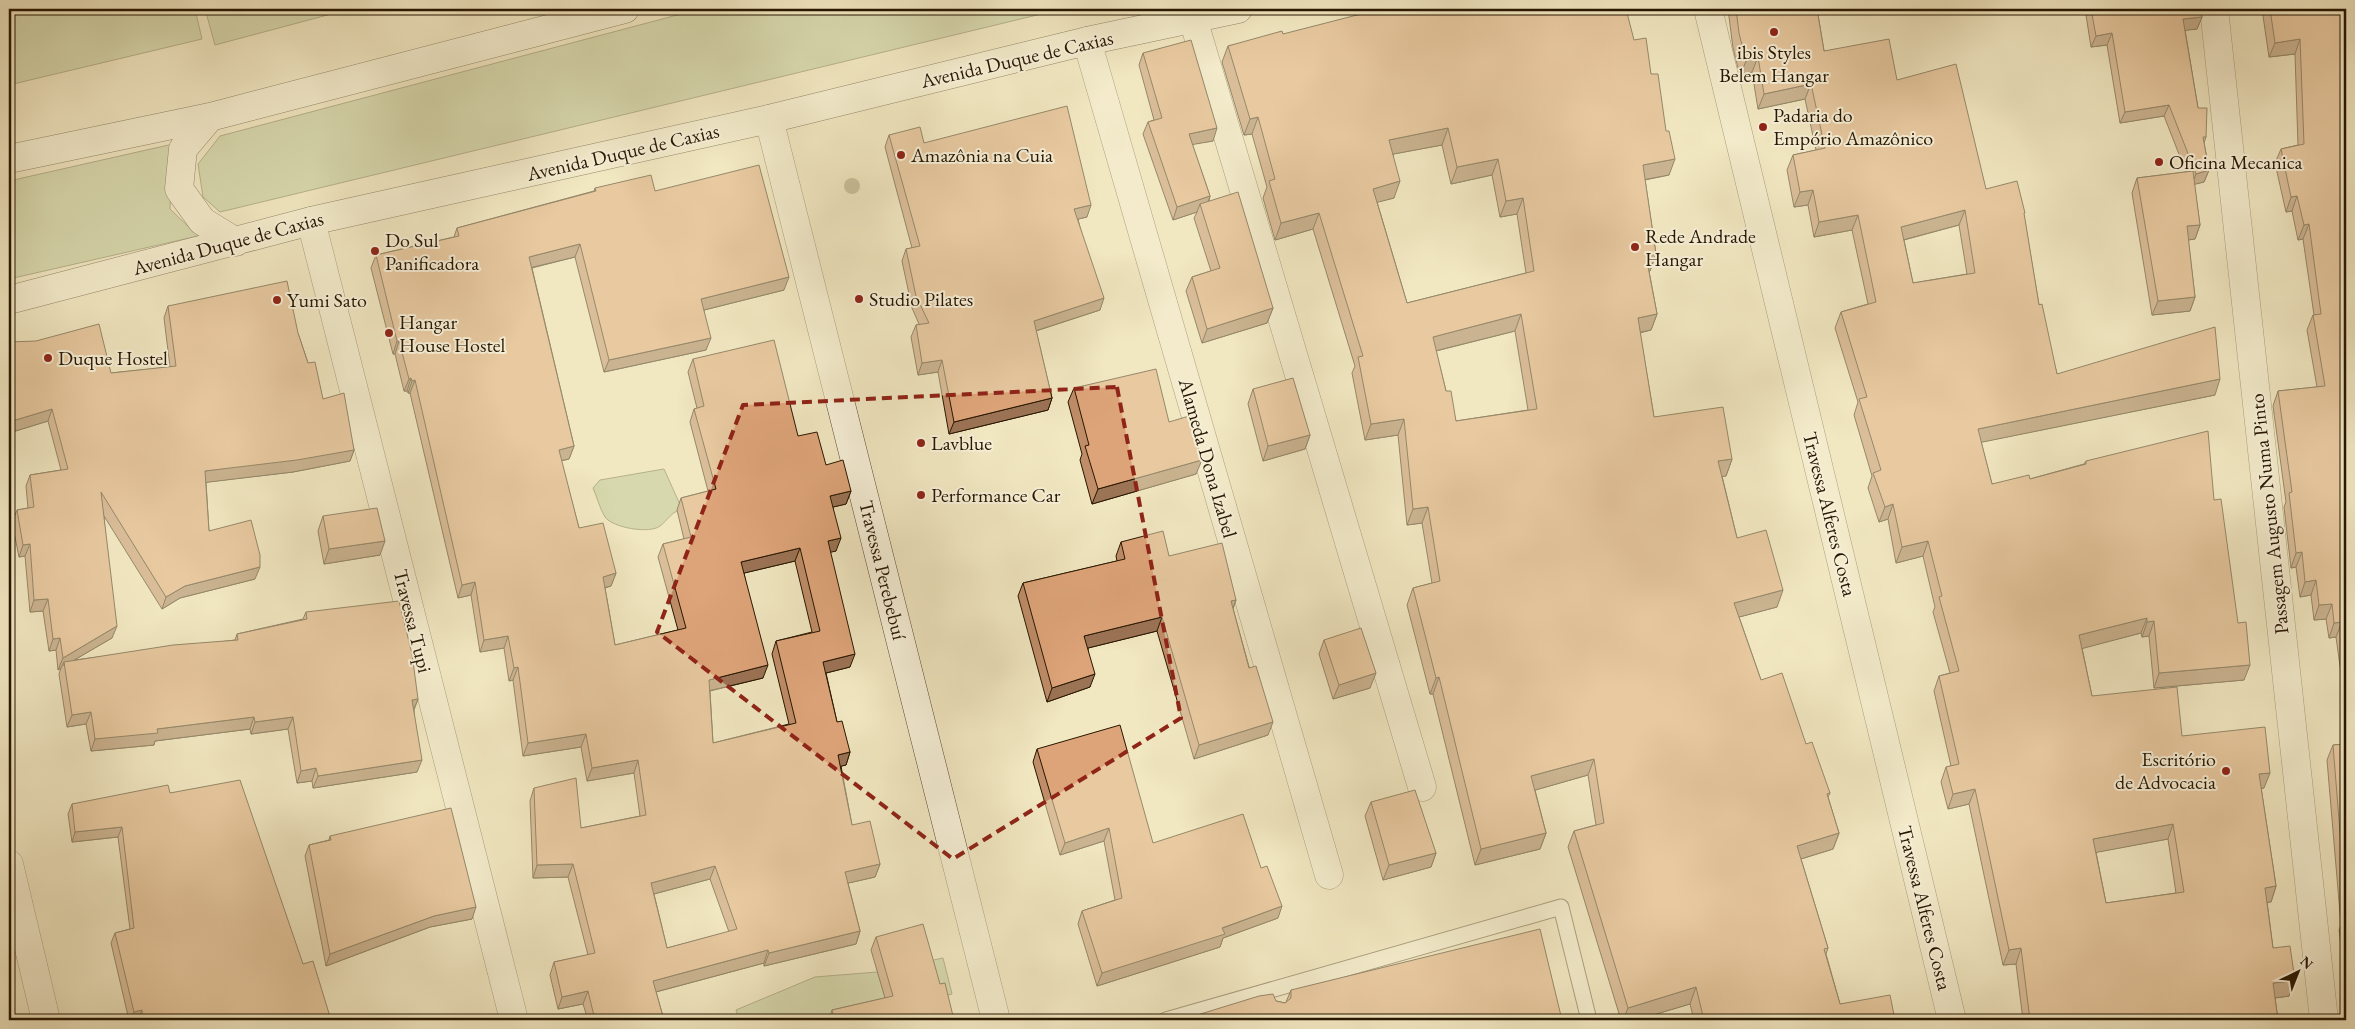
<svg xmlns="http://www.w3.org/2000/svg" width="2355" height="1029" font-family="'EB Garamond',serif">
<style>
.green{fill:#b9c594;stroke:#706e4a}
.lines{fill:none;stroke-linecap:round;stroke-linejoin:round}
.service-casing{stroke:#5a4a30;stroke-width:17}
.minor-casing{stroke:#5a4a30;stroke-width:29}
.secondary-casing{stroke:#271600;stroke-width:29}
.service{stroke:#f6efd7;stroke-width:15}
.minor{stroke:#f6efd7;stroke-width:28}
.secondary{stroke:#f6efd7;stroke-width:28}
.tree{fill:#9e9673}
.wall{fill:#bf8d68;stroke:#271600;fill-rule:evenodd}
.shaded-wall{fill:#9b7355;stroke:#271600}
.building{fill:#dea479;stroke:#271600;fill-rule:evenodd}
.marked{fill:none;stroke:#8f2418;stroke-width:4;stroke-dasharray:10 6;stroke-linejoin:round}
.poi-dot{fill:#8f2418;stroke:#f6efd7;stroke-width:2}
.labels{text-anchor:middle;dominant-baseline:central;stroke-width:4;stroke-linejoin:round;paint-order:stroke}
.poi-label{font-size:20px;fill:#271600;stroke:#f6efd7;text-anchor:start}
.street-label{font-size:20px;fill:#271600;stroke:#f6efd7}
</style>
<rect width="100%" height="100%" fill="#f1e7c1"/>
<filter id="stains"><feTurbulence type="fractalNoise" baseFrequency=".004" numOctaves="4"/><feColorMatrix values="0 0 0 0 .2 0 0 0 0 .09 0 0 0 0 .02 0 0 0 .5 -.17"/></filter>
<radialGradient id="worn" r=".72"><stop offset=".6" stop-color="#630" stop-opacity="0"/><stop offset="1" stop-color="#630" stop-opacity=".3"/></radialGradient>
<path class="green" d="M9 9H195L202 39 9 85Z
M205 9H350L215 45Z
M700 9H1062L220 212 203 197 198 164 220 136Z
M173 144 170 209 198 236 9 279V181Z
M664 469 682 509C671 512 668 520 660 526 650 534 613 528 605 517 600 509 597 497 593 488L600 480Z
M943 958 952 994 839 1020H739L736 1010 815 977 877 972Z"/>
<g class="lines">
<defs>
<path id="service" d="M1166 1020 1561 907 1589 1020"/>
<path id="minor" d="M1708 9 1952 1020
M2214 9 2324 1020
M1193 19 1422 787
M1087 41 1329 875
M769 119 996 1020
M311 221 514 1020
M9 864 46 1020"/>
<path id="secondary" d="M210 117 183 149 179 189 202 221 236 242
M9 159 210 117 625 9
M9 300 311 221 769 119 1087 41 1238 9"/>
</defs>
<use href="#service" class="service-casing"/>
<use href="#minor" class="minor-casing"/>
<use href="#secondary" class="secondary-casing"/>
<use href="#service" class="service"/>
<use href="#minor" class="minor"/>
<use href="#secondary" class="secondary"/>
</g>
<circle class="tree" cx="852" cy="186" r="8"/>
<path class="wall" d="M1728 9H1817L1824 51 1897 80 1986 189 2024 216 2039 305 2057 374 2215 395 1981 442 1992 484 2030 479 2084 464 2086 461 2214 500 2244 680 2154 688 2149 636 2142 637 2141 633 2082 648 2092 696 2182 736 2264 788H2261L2276 886 2271 902H2267L2273 948 2295 981 2289 996 2275 998 2278 1020H2023L2016 964 2003 965 1969 804 1948 809 1941 782 1946 767 1951 766 1934 691 1939 676 1950 673 1933 612 1935 607 1923 556 1896 563 1888 519 1879 522 1868 488 1872 476 1854 415 1858 402 1835 328 1841 312 1868 304 1852 230 1814 237 1808 205 1794 207 1787 170 1793 155 1816 150 1805 99 1758 109 1752 72 1740 76 1733 48ZM1959 225 1967 274 1913 283 1904 240ZM2168 839 2176 893 2106 903 2096 852Z
M2088 9H2200L2202 17 2197 29 2185 30 2198 108 2206 137 2204 143 2209 170 2204 182 2194 184 2200 225 2195 239 2188 240 2195 297 2190 311 2152 315 2132 193 2137 178 2186 172 2164 116 2120 123 2107 45 2091 47 2086 15Z
M2262 9H2346V729L2342 680 2336 637 2329 638 2326 619 2314 620 2311 595 2300 597 2296 567 2291 568 2284 507 2286 502 2273 406 2278 391 2317 387 2307 330 2313 315H2314L2303 239 2298 240 2292 211 2286 212 2275 163 2281 149 2298 145 2295 54 2269 57Z
M1283 34 1634 40 1651 74 1669 175 1645 180 1656 254 1650 271H1649L1657 314 1651 330 1640 333 1654 417 1732 459 1726 476H1722L1737 538 1777 607 1739 617 1761 680 1806 744 1830 793 1828 797 1839 833 1833 849 1801 859 1828 948 1826 954 1840 1004 1895 1020H1694L1690 1004 1636 1020H1621L1568 847 1574 831 1596 825 1588 775 1535 790 1546 833 1540 849 1475 865 1433 694H1430L1407 605 1413 588 1432 583 1422 523 1407 525 1398 435 1365 440 1352 373 1355 366 1313 229 1275 240 1263 198 1267 187 1252 134 1244 135 1222 62 1228 46ZM1442 145 1451 184 1492 175 1500 217 1517 214 1526 273 1407 303 1377 202 1394 198 1393 154ZM1515 331 1528 410 1456 421 1446 391 1436 351Z
M1143 53 1213 141 1192 144 1210 196 1209 201 1273 308 1267 323 1202 343 1186 291 1192 277 1211 271 1194 218 1197 212 1173 220 1143 134 1148 122 1154 120 1139 65Z
M889 135 924 143 1087 217 1078 219 1100 310 1036 331 1052 398 1048 410 949 434 938 372 918 375 911 337 916 325 919 324 912 308 902 261 906 249 912 248 885 147Z
M595 188 655 191 784 290 704 310 706 350 604 372 575 257 532 268 574 446 569 459 561 461 579 528 616 573 611 586 605 588 615 645 678 630 658 557 663 544 684 539 677 510 681 498 708 491 690 422 694 409 697 408 688 372 693 359 798 436 851 491 846 504 833 507 836 551 830 552 850 667 826 673 837 722 850 752 846 765 841 766 852 825 880 864 875 877 848 883 860 931 856 944 764 966V963L656 992 664 1020H588L583 1004 558 1009 550 975 554 962 588 955 568 877 533 878 530 801 534 788 581 828 640 816 634 773 587 781 581 747 523 756 513 680 509 681 504 648 480 652 471 595 458 598 410 393H408L407 391H404L395 354H393L371 268 376 255 454 237 457 228 594 191ZM795 561 812 632 776 641 772 654 789 724 713 743 710 691 763 678 744 573ZM710 879 729 932 667 948 654 894Z
M168 306 298 333 308 363 323 399 354 450 350 461 293 472 206 482 209 531 255 579 180 598 162 609 104 516 112 638 74 660 235 640 237 634 303 619 306 612 418 699 414 710 417 772 313 788 312 781 297 783 288 729 251 734 250 729 155 741 154 745 91 751 86 724 67 727 59 674 61 668 58 670 56 650 49 651 43 611 30 612 25 556 19 557 12 522 17 510 28 508 26 486 30 475 61 470 48 421 9 433 111 373 170 367 164 318Z
M1074 388 1169 422 1196 474 1092 504 1080 460 1082 454 1068 402Z
M1253 389 1310 435 1305 449 1263 461 1248 404Z
M323 516 380 555 324 564 318 531Z
M1121 542 1169 556 1236 600 1233 609 1268 735 1194 759 1157 631 1088 648 1090 687 1047 702 1018 596 1023 583 1117 561 1116 556Z
M1324 640 1370 688 1333 699 1319 654Z
M2346 744V1004L2341 966 2343 960 2339 930 2341 925 2327 760 2333 745Z
M1037 749 1153 843 1278 918 1223 938 1220 947 1097 986 1078 924 1082 911 1115 900 1104 841 1060 855 1033 762Z
M170 793 303 964 331 1020H129L111 943 115 933 130 929 118 837 72 842 68 814 72 804Z
M1371 802 1436 853 1431 867 1383 880 1365 816Z
M330 836 472 919 430 927 326 966 305 856 309 845 329 840Z
M876 937 940 984 954 1020H829L832 1010 885 998 871 950Z
M1291 990 1562 1020H1181L1276 1001 1285 1003 1286 1002Z"/>
<path class="shaded-wall" d="M2202 17 2197 29 2179 31 2183 19Z
M2112 33 2107 45 2091 47 2096 36Z
M2300 39 2295 54 2269 57 2275 43Z
M1758 57 1752 72 1740 76 1746 61Z
M1811 84 1805 99 1758 109 1764 94Z
M2169 105 2164 116 2120 123 2125 112Z
M1258 117 1252 134 1244 135 1250 119Z
M1217 128 1213 141 1184 146 1189 134Z
M1448 128 1442 145 1383 156 1389 140Z
M1498 159 1492 175 1451 184 1457 167Z
M1675 159 1669 175 1637 181 1643 165Z
M2209 170 2204 182 2192 185 2196 174Z
M1400 181 1394 198 1367 205 1373 189Z
M1813 190 1808 205 1794 207 1800 192Z
M1210 196 1206 209 1200 204 1197 212 1173 220 1177 207Z
M2297 196 2292 211 2286 212 2291 197Z
M1523 198 1517 214 1500 217 1506 201Z
M1091 205 1087 217 1070 221 1074 209Z
M1965 210 1959 225 1895 242 1901 227Z
M1319 213 1313 229 1275 240 1281 223Z
M1858 215 1852 230 1814 237 1819 222Z
M2309 224 2303 239 2298 240 2304 225Z
M2200 225 2195 239 2181 241 2187 226Z
M580 244 575 257 525 269 529 257Z
M1656 254 1650 271 1640 272 1646 256Z
M789 277 784 290 696 312 701 299Z
M2195 297 2190 311 2152 315 2158 301Z
M1104 298 1100 310 1029 333 1034 321Z
M1273 308 1267 323 1202 343 1207 329Z
M1521 314 1515 331 1427 353 1433 337Z
M1657 314 1651 330 1632 334 1638 318Z
M711 338 706 350 604 372 609 360Z
M397 341H399L395 354H393Z
M942 360 938 372 918 375 922 363Z
M411 378 407 391H404L409 379Z
M2220 379 2215 395 1973 444 1978 429Z
M415 380 410 393H408L412 381Z
M1052 398 1048 410 949 434 954 422Z
M52 409 48 421 9 433V422Z
M1404 419 1398 435 1365 440 1371 424Z
M1310 435 1305 449 1263 461 1268 446Z
M574 446 569 459 554 462 559 450Z
M354 450 350 461 293 472 201 483 205 471Z
M1732 459 1726 476 1712 478 1718 461Z
M1202 460 1196 474 1092 504 1098 489Z
M851 491 846 504 825 509 830 496Z
M1893 504 1888 519 1879 522 1885 507Z
M1428 507 1422 523 1407 525 1413 509Z
M841 538 836 551 823 554 828 541Z
M385 541 380 555 324 564 329 549Z
M1928 541 1923 556 1896 563 1902 547Z
M30 544 25 556 19 557 23 545Z
M800 548 795 561 736 575 741 562Z
M2302 552 2296 567 2291 568 2296 553Z
M260 567 255 579 180 598 162 609 166 597 185 586Z
M616 573 611 586 598 589 603 577Z
M2316 580 2311 595 2300 597 2305 582Z
M475 582 471 595 458 598 462 585Z
M1783 590 1777 607 1728 620 1734 603Z
M48 599 43 611 30 612 34 600Z
M1236 600 1231 613V601Z
M2332 604 2326 619 2314 620 2319 605Z
M1162 617 1157 631 1080 650 1084 636Z
M2147 618 2141 633 2073 651 2079 635Z
M2154 621 2149 636 2142 637 2147 622Z
M2342 622 2336 637 2329 638 2334 623Z
M117 626 112 638 64 666V662L61 668 58 670 63 658Z
M508 636 504 648 480 652 484 640Z
M60 638 56 650 49 651 53 639Z
M855 654 850 667 818 675 823 662Z
M768 665 763 678 704 692 709 680Z
M2250 665 2244 680 2154 688 2159 673Z
M518 667 513 680 509 681 514 668Z
M1376 673 1370 688 1333 699 1339 685Z
M1095 674 1090 687 1047 702 1052 688Z
M1439 677 1433 694H1430L1436 678Z
M418 699 413 711 412 700Z
M91 712 86 724 67 727 72 715Z
M254 717 250 729 155 741 154 745 91 751 95 739 157 729Z
M293 717 288 729 251 734 255 722Z
M1273 722 1268 735 1194 759 1199 745Z
M586 734 581 747 523 756 528 743Z
M850 752 846 765 834 768 838 755Z
M1594 759 1588 775 1525 793 1531 776Z
M422 760 417 772 313 788 318 776Z
M638 760 634 773 587 781 592 768Z
M316 768 312 781 297 783 301 771Z
M2270 773 2264 788 2253 789 2259 774Z
M1975 789 1969 804 1948 809 1953 794Z
M2173 824 2168 839 2088 854 2093 839Z
M122 827 118 837 72 842 75 832Z
M1109 828 1104 841 1060 855 1065 843Z
M1546 833 1540 849 1475 865 1481 849Z
M1839 833 1833 849 1791 862 1797 846Z
M1436 853 1431 867 1383 880 1389 865Z
M573 864 568 877 533 878 537 865Z
M880 864 875 877 840 885 845 872Z
M715 866 710 879 646 896 651 883Z
M2276 886 2271 902 2259 903 2265 888Z
M1282 906 1278 918 1223 938 1220 947 1097 986 1102 973Z
M476 907 472 919 430 927 326 966 330 954 434 916Z
M860 931 856 944 764 966 769 953Z
M2021 948 2016 964 2003 965 2009 950Z
M768 950 764 963 648 994 653 981Z
M2295 981 2289 996 2267 999 2273 983Z
M1696 987 1690 1004 1636 1020H1623L1628 1008Z
M588 991 583 1004 558 1009 562 997Z
M142 1010 138 1020H130L134 1012Z"/>
<path class="building" d="M1391 9H1626L1634 40 1646 38 1651 74H1658L1666 131H1669L1675 159 1643 165 1656 254 1646 256 1657 314 1638 318 1654 417 1723 407 1732 459 1718 461 1737 538 1766 530 1783 590 1734 603 1761 680 1782 673 1806 744 1812 742 1830 793 1827 794 1839 833 1797 846 1828 948 1824 949 1840 1004 1890 995 1895 1020H1704L1696 987 1628 1008 1574 831 1604 823 1594 759 1531 776 1546 833 1481 849 1439 677 1436 678 1413 588 1440 581 1428 507 1413 509 1404 419 1371 424 1358 357 1363 356 1319 213 1281 223 1269 181 1275 179 1258 117 1250 119 1228 46 1282 31 1283 34 1357 15ZM1448 128 1457 167 1498 159 1506 201 1523 198 1534 271 1407 303 1373 189 1400 181 1389 140ZM1521 314 1537 409 1456 421 1451 391H1446L1433 337Z
M1736 9H1817L1824 51 1889 39 1897 80 1956 64 1986 189 2017 181 2025 213H2024L2039 305 2042 304 2057 374 2215 327 2220 379 1978 429 1992 484 2029 475 2030 479 2086 464V461L2208 431 2214 500 2221 499 2238 623 2246 622 2250 665 2159 673 2154 621 2147 622V618L2079 635 2092 696 2177 687 2182 736 2265 727 2270 773 2259 774 2276 886 2265 888 2273 948 2290 946 2295 981 2273 983 2278 1020H2030L2021 948 2009 950 1975 789 1953 794 1946 767 1959 764 1939 676 1959 671 1939 597 1942 596 1928 541 1902 547 1893 504 1885 507 1873 473 1881 470 1859 399 1867 397 1841 312 1876 302 1858 215 1819 222 1813 190 1800 192 1793 155 1825 148 1811 84 1764 94 1758 57 1746 61 1739 33ZM1965 210 1975 273 1913 283 1901 227ZM2173 824 2184 892 2106 903 2093 839Z
M2091 9H2200L2202 17 2183 19 2198 108H2207L2206 137H2203L2209 170 2196 174 2169 105 2125 112 2112 33 2096 36Z
M2270 9H2346V655L2342 622 2334 623 2332 604 2319 605 2316 580 2305 582 2302 552 2296 553 2289 493 2292 492 2278 391 2325 386 2313 315 2321 314 2309 224 2304 225 2297 196 2291 197 2281 149 2304 144 2300 39 2275 43Z
M1191 40 1217 128 1189 134 1210 196 1177 207 1148 122 1162 118 1143 53Z
M1067 106 1091 205 1074 209 1104 298 1034 321 1052 398 954 422 942 360 922 363 916 325 929 323 916 296 906 249 920 246 889 135 920 127 924 143Z
M759 165 789 277 701 299 711 338 609 360 580 244 529 257 574 446 559 450 579 528 603 523 616 573 603 577 615 645 686 628 663 544 691 537 681 498 716 489 694 409 704 406 693 359 774 340 798 436 817 432 826 465 843 460 851 491 830 496 841 538 828 541 855 654 823 662 837 722 842 721 850 752 838 755 852 825 870 821 880 864 845 872 860 931 769 953 768 950 653 981 664 1020H595L588 991 562 997 554 962 595 953 573 864 537 865 534 788 576 778 581 828 646 815 638 760 592 768 586 734 528 743 518 667 514 668 508 636 484 640 475 582 462 585 415 380 412 381 411 378 409 379 399 341H397L376 255 459 236 457 228 596 191 595 188 651 175 655 191ZM800 548 820 631 776 641 796 723 713 743 709 680 768 665 741 562ZM715 866 737 929 667 948 651 883Z
M2193 171 2200 225 2187 226 2195 297 2158 301 2137 178Z
M1238 192 1273 308 1207 329 1192 277 1220 268 1200 204Z
M287 281 298 333 308 363 315 362 323 399 344 393 354 450 297 460 205 471 209 531 251 520 260 555V567L185 586 166 597 101 492 117 626 63 658 60 638 53 639 48 599 34 600 30 544 23 545 17 510 34 507 30 475 68 469 52 409 9 422V342L36 341 99 324 111 373 176 366 168 306Z
M1156 369 1169 422 1189 416 1202 460 1098 489 1085 446 1089 445 1074 388Z
M1293 378 1310 435 1268 446 1253 389Z
M377 508 385 541 329 549 323 516Z
M1163 531 1169 556 1222 543 1236 600 1231 601 1249 668 1256 666 1273 722 1199 745 1162 617 1084 636 1095 674 1052 688 1023 583 1125 559 1121 542Z
M399 601 412 654 418 699 412 700 422 760 318 776 316 768 301 771 293 717 255 722 254 717 157 729 158 733 95 739 91 712 72 715 64 662 173 645 238 640 237 634 307 619 306 612Z
M1361 628 1376 673 1339 685 1324 640Z
M1120 725 1153 843 1243 814 1261 868 1267 866 1282 906 1222 928 1225 934 1102 973 1082 911 1122 898 1109 828 1065 843 1037 749Z
M2346 744V907L2333 745Z
M240 780 303 964 313 961 331 1020H143L142 1010 134 1012 115 933 134 928 122 827 75 832 72 804 168 785 170 793Z
M1415 790 1436 853 1389 865 1371 802Z
M451 808 476 907 434 916 330 954 309 845 331 840 330 836Z
M2346 915V927L2345 916Z
M923 924 940 984 945 983 954 1020H835L832 1010 893 996 876 937Z
M1540 929 1562 1020H1181L1259 996 1273 994 1276 1001 1285 1003 1291 998V990Z"/>
<path d="M0 0H2355V1029H0ZM1117 387 1181 718 953 859 657 632 743 405Z" fill="#f1e7c1" fill-opacity=".55" fill-rule="evenodd"/>
<path class="marked" d="M1117 387 1181 718 953 859 657 632 743 405Z"/>
<g class="poi-dot">
<circle cx="1774" cy="32" r="5"/>
<circle cx="1763" cy="127" r="5"/>
<circle cx="901" cy="155" r="5"/>
<circle cx="2159" cy="162" r="5"/>
<circle cx="1635" cy="247" r="5"/>
<circle cx="375" cy="251" r="5"/>
<circle cx="859" cy="299" r="5"/>
<circle cx="277" cy="300" r="5"/>
<circle cx="389" cy="333" r="5"/>
<circle cx="48" cy="358" r="5"/>
<circle cx="921" cy="443" r="5"/>
<circle cx="921" cy="495" r="5"/>
<circle cx="2226" cy="771" r="5"/>
</g>
<g class="labels">
<g class="poi-label">
<text x="1774" y="52" text-anchor="middle">ibis Styles<tspan x="1774" dy="23">Belem Hangar</tspan></text>
<text x="1773" y="115">Padaria do<tspan x="1773" dy="23">Empório Amazônico</tspan></text>
<text x="911" y="155">Amazônia na Cuia</text>
<text x="2169" y="162">Oficina Mecanica</text>
<text x="1645" y="236">Rede Andrade<tspan x="1645" dy="23">Hangar</tspan></text>
<text x="385" y="240">Do Sul<tspan x="385" dy="23">Panificadora</tspan></text>
<text x="869" y="299">Studio Pilates</text>
<text x="287" y="300">Yumi Sato</text>
<text x="399" y="322">Hangar<tspan x="399" dy="23">House Hostel</tspan></text>
<text x="58" y="358">Duque Hostel</text>
<text x="931" y="443">Lavblue</text>
<text x="931" y="495">Performance Car</text>
<text x="2216" y="759" text-anchor="end">Escritório<tspan x="2216" dy="23">de Advocacia</tspan></text>
</g>
<g class="street-label">
<text transform="translate(1017 59) rotate(-13)">Avenida Duque de Caxias</text>
<text transform="translate(623 152) rotate(-13)">Avenida Duque de Caxias</text>
<text transform="translate(228 243) rotate(-15)">Avenida Duque de Caxias</text>
<text transform="translate(1208 458) rotate(74)">Alameda Dona Izabel</text>
<text transform="translate(1830 514) rotate(76)">Travessa Alferes Costa</text>
<text transform="translate(2269 514) rotate(-96)">Passagem Augusto Numa Pinto</text>
<text transform="translate(883 570) rotate(76)">Travessa Perebebuí</text>
<text transform="translate(413 621) rotate(76)">Travessa Tupi</text>
<text transform="translate(1925 908) rotate(76)">Travessa Alferes Costa</text>
</g>
</g>
<rect width="2355" height="1029" fill="none" stroke="#f1e7c1" stroke-width="30"/>
<rect x="10" y="10" width="2335" height="1009" fill="none" stroke="#271600" stroke-width="2.5"/>
<rect x="15" y="15" width="2325" height="999" fill="none" stroke="#271600"/>
<g transform="translate(2298 972) rotate(43)" stroke="#f6efd7" stroke-width="4" paint-order="stroke">
<path d="M0-4L9 19L0 12L-9 19Z" fill="#271600"/>
<text y="-8" font-size="14" font-weight="bold" text-anchor="middle" fill="#271600">N</text>
</g>
<rect width="100%" height="100%" filter="url(#stains)"/>
<rect width="100%" height="100%" fill="url(#worn)"/>
</svg>
